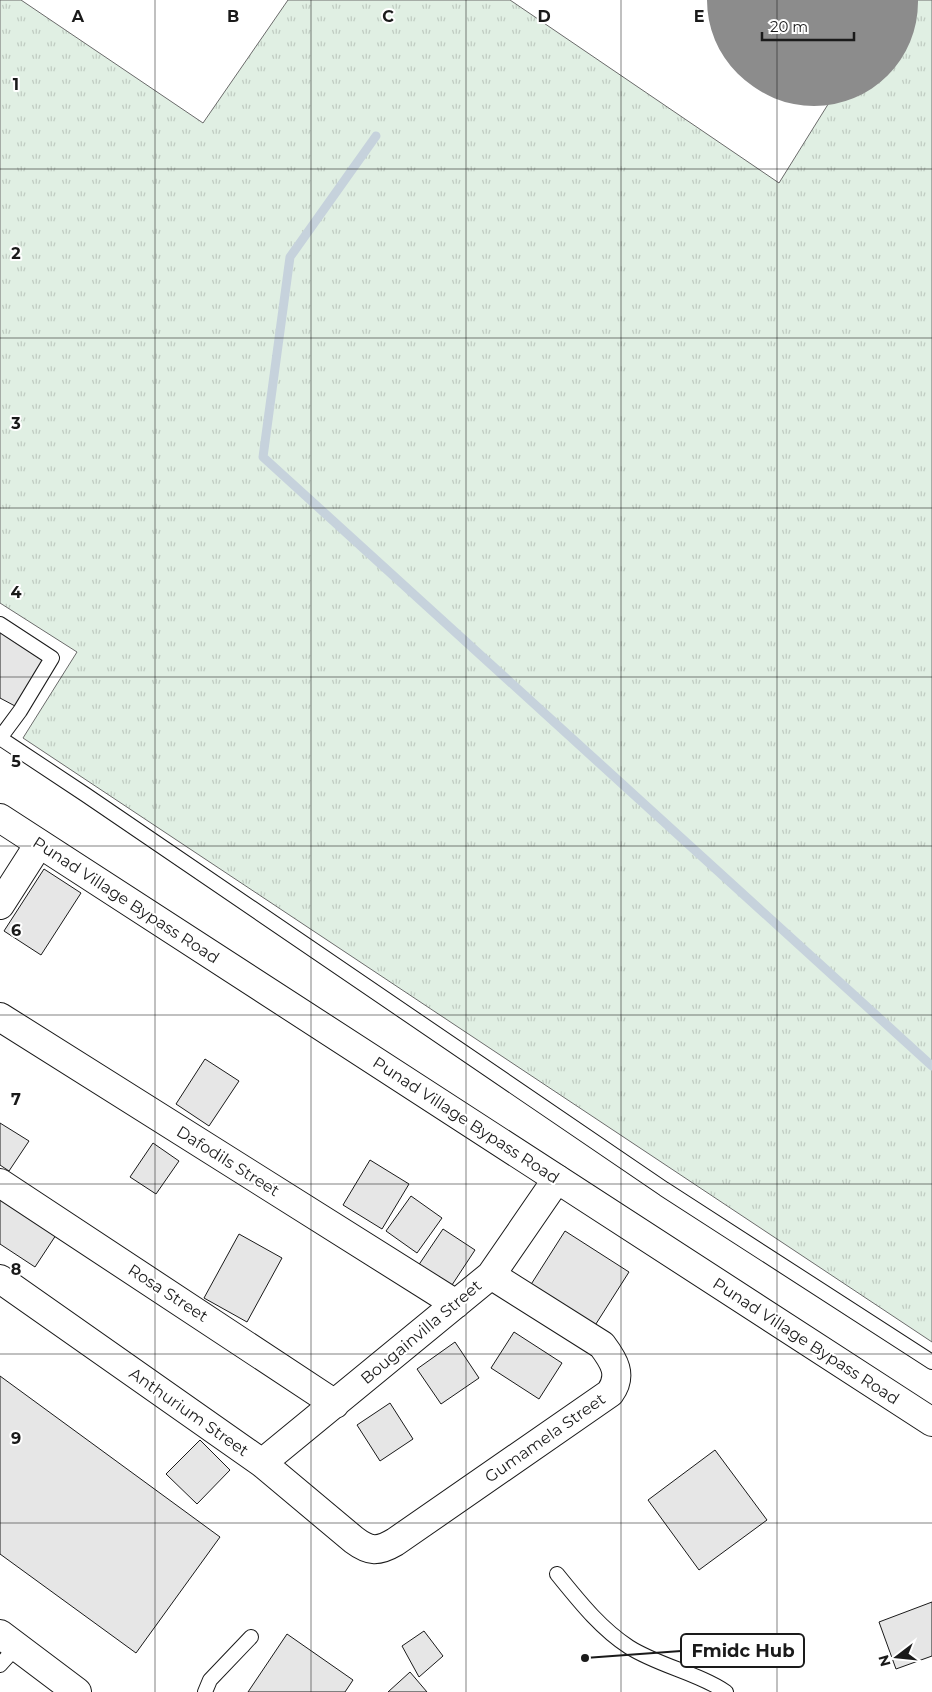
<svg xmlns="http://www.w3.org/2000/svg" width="932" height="1692" font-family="Montserrat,sans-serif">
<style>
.grass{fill:url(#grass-tufts);stroke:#6a6a6a}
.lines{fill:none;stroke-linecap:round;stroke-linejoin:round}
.stream{stroke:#c6d2dc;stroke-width:9}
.runway{stroke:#8c8c8c;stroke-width:208}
.building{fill:#e6e6e6;stroke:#1a1a1a}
.lane-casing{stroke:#1a1a1a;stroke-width:16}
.street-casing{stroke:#1a1a1a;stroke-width:30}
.secondary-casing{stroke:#1a1a1a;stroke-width:30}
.lane{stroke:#fff;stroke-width:14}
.street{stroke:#fff;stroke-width:28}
.secondary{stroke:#fff;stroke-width:28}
.grid{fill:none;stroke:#1a1a1a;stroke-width:1;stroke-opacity:0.55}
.labels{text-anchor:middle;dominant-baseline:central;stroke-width:4;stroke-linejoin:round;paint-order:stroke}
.street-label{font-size:16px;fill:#1a1a1a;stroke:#fff}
.grid-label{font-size:16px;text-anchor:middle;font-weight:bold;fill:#1a1a1a;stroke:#fff;stroke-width:4;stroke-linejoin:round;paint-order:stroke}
.leader{fill:none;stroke:#1a1a1a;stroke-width:2}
.callout-dot{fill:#1a1a1a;stroke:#fff;stroke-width:2}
.callout{fill:#fff;stroke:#1a1a1a;stroke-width:2}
.callout-label{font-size:18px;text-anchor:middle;font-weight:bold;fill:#1a1a1a}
</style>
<defs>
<pattern id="grass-tufts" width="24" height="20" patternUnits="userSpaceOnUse" patternTransform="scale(1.25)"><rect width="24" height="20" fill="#e0efe3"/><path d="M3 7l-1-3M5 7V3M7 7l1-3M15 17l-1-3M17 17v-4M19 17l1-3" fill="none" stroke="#c0ccc2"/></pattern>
</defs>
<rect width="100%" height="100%" fill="#fff"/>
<path class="grass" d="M0 0H21L203 123 288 0H510L779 183 893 0H932V1342L23 738 77 652 0 603Z"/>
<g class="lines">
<path class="stream" d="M376 136 290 257 263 457 932 1066"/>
<path class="runway" d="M811 0 814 2"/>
</g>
<path class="building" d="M0 632 45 658 15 706 0 698Z
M44 869 81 893 41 955 4 931Z
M205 1059 239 1081 209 1126 176 1104Z
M0 1123 29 1141 9 1171 0 1165Z
M153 1143 179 1161 156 1194 130 1177Z
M370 1160 409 1184 382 1229 343 1205Z
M411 1196 442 1218 417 1253 386 1231Z
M0 1199 56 1235 35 1267 0 1244Z
M443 1229 475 1250 450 1288 418 1266Z
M565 1231 629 1272 594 1327 530 1286Z
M239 1234 282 1258 247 1322 204 1298Z
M514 1332 562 1363 539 1399 491 1368Z
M455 1342 479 1378 441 1404 417 1369Z
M0 1376 220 1537 136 1653 0 1554Z
M390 1403 413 1439 380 1461 357 1425Z
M200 1440 230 1470 197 1504 166 1474Z
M715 1450 767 1520 699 1570 648 1500Z
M932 1602V1656L896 1669 879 1622Z
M424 1631 443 1656 419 1677 402 1646Z
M287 1634 353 1680 345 1692H248Z
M410 1672 427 1692H388Z"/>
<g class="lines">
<defs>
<path id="lane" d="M0 624 52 658 20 711 0 738
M0 738 86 795 664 1189 932 1362
M557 1574C579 1601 600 1628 629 1647 659 1666 698 1673 726 1692
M0 1665 17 1646
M205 1692 210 1680 251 1637"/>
<path id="street" d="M0 905 39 844
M0 1017 456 1304
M0 1183 335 1404
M0 1279 262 1463 354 1540C370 1552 378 1552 395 1542L610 1393C623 1375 614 1361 602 1345L491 1275
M262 1463 491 1275 557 1179"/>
<path id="secondary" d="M0 818 932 1422
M0 1634 77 1692"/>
</defs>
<use href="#lane" class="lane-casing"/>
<use href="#street" class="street-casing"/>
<use href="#secondary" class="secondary-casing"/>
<use href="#lane" class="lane"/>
<use href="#street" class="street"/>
<use href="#secondary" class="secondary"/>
</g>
<path class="grid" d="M155 0V1692M311 0V1692M466 0V1692M621 0V1692M777 0V1692M0 169H932M0 338H932M0 508H932M0 677H932M0 846H932M0 1015H932M0 1184H932M0 1354H932M0 1523H932"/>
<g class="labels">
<g class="street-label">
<text transform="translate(126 900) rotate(33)">Punad Village Bypass Road</text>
<text transform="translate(466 1120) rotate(33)">Punad Village Bypass Road</text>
<text transform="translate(228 1161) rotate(32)">Dafodils Street</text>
<text transform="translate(168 1293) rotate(33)">Rosa Street</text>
<text transform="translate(421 1332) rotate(-40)">Bougainvilla Street</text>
<text transform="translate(806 1341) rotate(33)">Punad Village Bypass Road</text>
<text transform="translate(189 1412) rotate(35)">Anthurium Street</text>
<text transform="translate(545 1438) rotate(-35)">Gumamela Street</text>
</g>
</g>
<g class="grid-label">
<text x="78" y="22">A</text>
<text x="233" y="22">B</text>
<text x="388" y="22">C</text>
<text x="544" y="22">D</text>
<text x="699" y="22">E</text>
<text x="16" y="90">1</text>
<text x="16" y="259">2</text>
<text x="16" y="429">3</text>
<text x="16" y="598">4</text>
<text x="16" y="767">5</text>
<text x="16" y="936">6</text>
<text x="16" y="1105">7</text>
<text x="16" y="1275">8</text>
<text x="16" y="1444">9</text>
</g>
<path class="leader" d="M585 1658L681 1651"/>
<circle class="callout-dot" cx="585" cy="1658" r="5"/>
<rect class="callout" x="681" y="1634" width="123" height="33" rx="5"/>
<g class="callout-label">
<text x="743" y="1657">Fmidc Hub</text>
</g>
<g transform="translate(897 1657) rotate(254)" stroke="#ffffff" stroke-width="4" paint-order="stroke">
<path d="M0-4L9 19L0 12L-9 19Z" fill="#1a1a1a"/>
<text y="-8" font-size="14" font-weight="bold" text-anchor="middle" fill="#1a1a1a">N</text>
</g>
<path d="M762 32v8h92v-8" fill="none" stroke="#1a1a1a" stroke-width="2.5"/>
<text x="770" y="32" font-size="15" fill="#1a1a1a" stroke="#ffffff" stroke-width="4" paint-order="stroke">20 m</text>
</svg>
